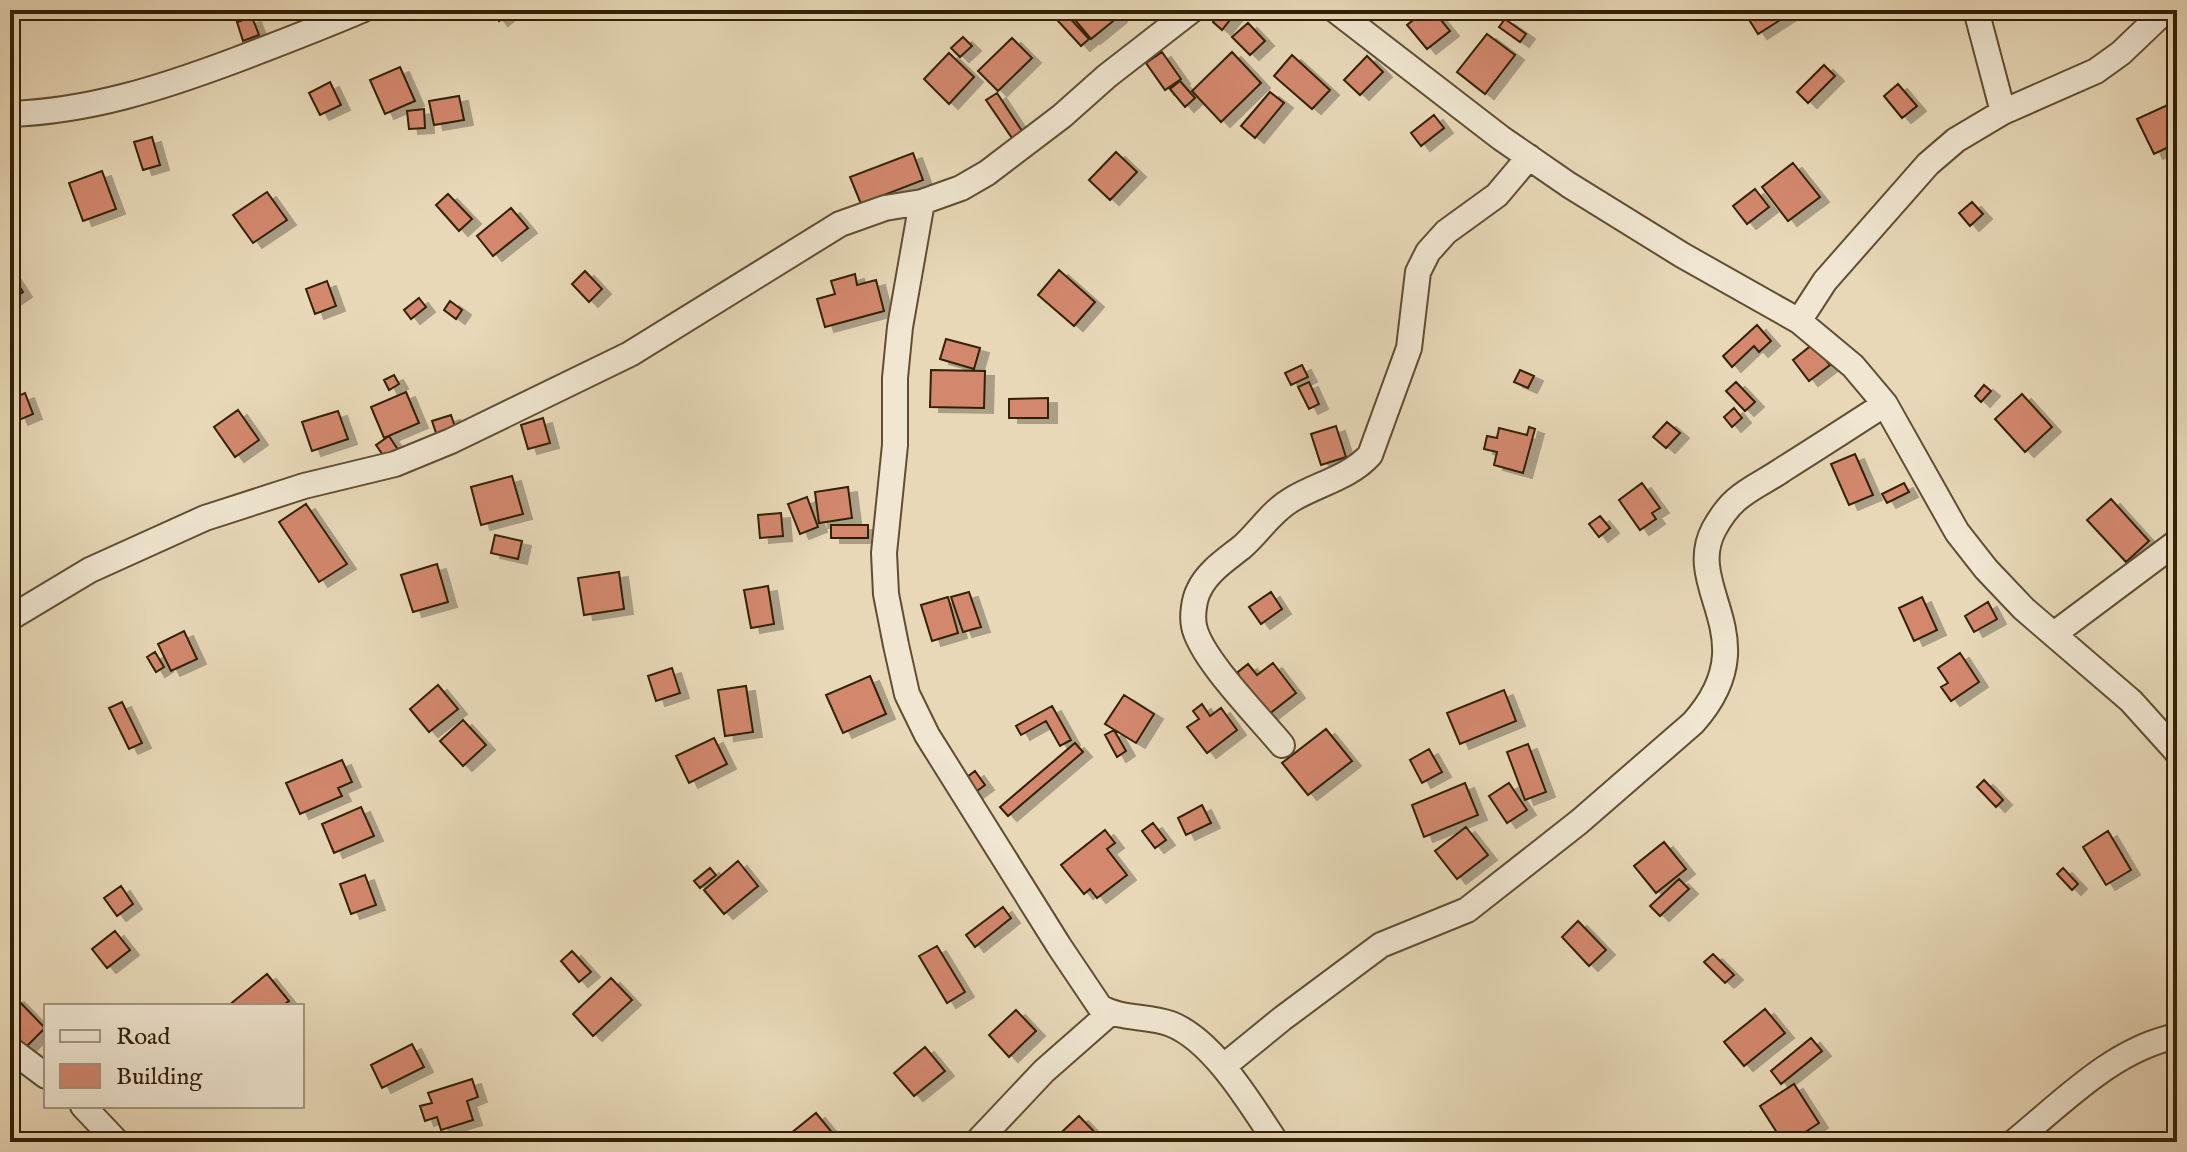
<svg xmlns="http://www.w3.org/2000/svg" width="2187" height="1152" font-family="'IM FELL English',serif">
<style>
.building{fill:#d3886e;stroke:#322006;stroke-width:2;filter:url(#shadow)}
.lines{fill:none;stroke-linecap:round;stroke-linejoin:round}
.minor-casing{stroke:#604e32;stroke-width:28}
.minor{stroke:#f0e6d1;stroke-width:24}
</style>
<defs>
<filter id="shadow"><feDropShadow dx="9" dy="5" stdDeviation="0" flood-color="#0004"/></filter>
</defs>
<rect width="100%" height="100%" fill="#e8d8b8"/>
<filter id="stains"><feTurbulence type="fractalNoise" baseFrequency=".0025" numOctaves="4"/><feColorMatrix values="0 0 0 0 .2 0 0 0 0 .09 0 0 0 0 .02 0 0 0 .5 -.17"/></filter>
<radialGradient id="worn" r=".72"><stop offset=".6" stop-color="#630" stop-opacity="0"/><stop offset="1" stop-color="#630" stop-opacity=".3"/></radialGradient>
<path class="building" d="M490 10H512L499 21Z
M1048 10H1073L1067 15 1089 39 1081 46Z
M1075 10H1113L1118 17 1091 39 1070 14Z
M1222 10 1233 16 1222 30 1213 22Z
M1426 10H1433L1450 31 1427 49 1407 25Z
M1743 10H1796L1758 34Z
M252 17 259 35 243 41 237 22Z
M1505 19 1526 34 1520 42 1499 27Z
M1248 23 1265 41 1250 55 1232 37Z
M1487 34 1515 55 1485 94 1457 72Z
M963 37 972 46 960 57 951 48Z
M1012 38 1032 58 998 91 978 71Z
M1162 52 1181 79 1165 90 1146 63Z
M1232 52 1261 83 1221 122 1192 91Z
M949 53 974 77 949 104 924 79Z
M1292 55 1330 90 1312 109 1274 76Z
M1367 56 1383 72 1360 95 1344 80Z
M1824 65 1835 76 1808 103 1797 92Z
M400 67 415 101 385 114 370 80Z
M1180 81 1195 98 1185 107 1170 89Z
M330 82 341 105 320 115 309 93Z
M1898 84 1917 106 1902 118 1884 96Z
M1270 92 1284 103 1255 138 1241 126Z
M997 93 1022 131 1012 138 986 100Z
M459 96 464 120 434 125 429 101Z
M2174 102 2177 108V143L2154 154 2137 119Z
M424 109 425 128 409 129 407 111Z
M1434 115 1444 128 1421 146 1411 133Z
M152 137 160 165 143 170 134 142Z
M1116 152 1137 172 1110 200 1089 180Z
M913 153 923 180 861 204 850 177Z
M1793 163 1820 197 1788 221 1762 187Z
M102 171 116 209 83 221 69 183Z
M1755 189 1769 207 1747 224 1733 206Z
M267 192 287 220 253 243 233 215Z
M448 194 472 219 459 231 436 205Z
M1972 202 1983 214 1970 226 1959 213Z
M511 208 528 228 493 256 477 236Z
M1059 270 1095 302 1074 326 1038 295Z
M585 271 602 289 589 302 572 284Z
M855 274 857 285 876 280 884 311 825 327 817 299 835 294 831 281Z
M12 275 23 292 10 301V276Z
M327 281 336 306 315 314 306 289Z
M419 298 426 307 411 319 404 310Z
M450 301 462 310 456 319 444 310Z
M1757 325 1771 341 1759 352 1754 346 1732 367 1723 356Z
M946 339 980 348 974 369 940 359Z
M1813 344 1830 365 1809 381 1793 360Z
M1302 365 1308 377 1291 385 1285 373Z
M931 370 985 371 984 408 930 407Z
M1520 370 1534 376 1528 388 1514 382Z
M394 375 399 384 389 390 384 380Z
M1309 382 1319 404 1309 409 1298 387Z
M1736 382 1755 402 1745 411 1726 391Z
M1984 385 1991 391 1981 402 1975 396Z
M406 392 419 423 384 438 371 407Z
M25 393 33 414 19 420 11 399Z
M2022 394 2052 427 2025 452 1995 419Z
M1048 398V418H1009V399Z
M1734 408 1742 418 1732 427 1724 417Z
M238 410 259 440 235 457 214 427Z
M338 411 348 439 312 451 302 422Z
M451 415 456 430 437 436 432 421Z
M543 418 550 443 528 449 521 425Z
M1667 422 1680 433 1666 448 1653 437Z
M1336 426 1346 457 1321 465 1311 434Z
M1529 427 1535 429 1523 473 1494 465 1497 452 1484 449 1487 436 1497 438 1499 428 1527 435Z
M389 436 400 453 387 461 376 445Z
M1855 454 1873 495 1849 505 1831 464Z
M512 476 523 514 481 525 471 487Z
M1642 483 1660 508 1652 513 1656 519 1640 530 1619 500Z
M1904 483 1909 492 1887 503 1882 494Z
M848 487 852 518 819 523 815 492Z
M807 497 818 527 800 534 788 504Z
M2111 499 2149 541 2126 562 2087 520Z
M306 504 347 564 319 582 279 522Z
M781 513 783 536 760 538 758 515Z
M1600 516 1610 528 1599 537 1589 524Z
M831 525H868V538H831Z
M495 535 522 541 518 559 491 553Z
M437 564 448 602 413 612 401 575Z
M619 572 624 609 584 615 578 578Z
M768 586 774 624 751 628 744 590Z
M969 592 981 627 963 632 951 597Z
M1271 592 1282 609 1261 624 1249 607Z
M948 597 958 633 932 641 921 605Z
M1922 597 1937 630 1914 641 1899 608Z
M1988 602 1997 619 1974 632 1965 616Z
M184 631 197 659 171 671 158 644Z
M155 652 164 667 156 672 147 657Z
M1960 653 1979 682 1951 701 1941 687 1948 683 1938 668Z
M1273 663 1296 693 1264 718 1241 687 1238 672 1248 664 1257 675Z
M672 668 680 693 656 701 648 676Z
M870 676 886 714 843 733 826 695Z
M438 685 458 709 429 732 410 709Z
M746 686 753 732 725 736 718 690Z
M1504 690 1516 721 1460 744 1447 713Z
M1124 695 1154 714 1136 743 1105 724Z
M122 702 142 743 129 749 109 708Z
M1202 704 1210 716 1221 708 1237 730 1207 753 1187 727 1199 719 1193 711Z
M1052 706 1071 740 1060 746 1046 721 1021 735 1016 726Z
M463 720 486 745 463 766 440 741Z
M1326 729 1352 761 1308 795 1282 763Z
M1114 730 1126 751 1117 757 1105 735Z
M714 738 727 764 689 783 676 756Z
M1075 743 1083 752 1008 816 1000 807Z
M1528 744 1546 792 1525 800 1507 752Z
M1429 749 1442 772 1422 783 1410 760Z
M342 760 352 782 338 788 342 796 300 814 286 783Z
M975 771 985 785 973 794 962 781Z
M1984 780 2003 800 1996 807 1977 787Z
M1465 783 1478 815 1424 837 1412 805Z
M1509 783 1527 810 1507 823 1489 796Z
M1202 805 1211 823 1186 835 1178 818Z
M361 807 374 836 334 853 322 824Z
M1153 823 1166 840 1155 848 1142 831Z
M1466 827 1488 855 1457 879 1435 851Z
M1105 830 1115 843 1107 849 1127 875 1097 898 1090 889 1084 894 1061 865Z
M2108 831 2131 870 2106 885 2083 847Z
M1664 842 1686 869 1656 893 1634 866Z
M738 861 758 886 724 914 704 890Z
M710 868 716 875 700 888 694 881Z
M2063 868 2078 884 2072 890 2057 874Z
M365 875 376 905 351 914 340 884Z
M1679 879 1689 889 1660 916 1650 906Z
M121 886 133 904 117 916 104 898Z
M1003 907 1011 918 975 947 966 935Z
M1578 921 1606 950 1589 966 1562 937Z
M115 931 130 950 107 968 92 949Z
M937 946 965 992 947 1003 919 956Z
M572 951 591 972 579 982 561 961Z
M1713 954 1734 975 1725 983 1704 962Z
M267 974 289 1001 282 1006H228Z
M611 978 632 1000 593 1036 573 1014Z
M15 997 45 1028 26 1047 10 1030V1001Z
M1765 1009 1785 1033 1744 1066 1724 1042Z
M1016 1010 1036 1031 1009 1057 989 1035Z
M1811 1038 1822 1051 1781 1084 1771 1071Z
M412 1044 424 1067 382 1088 371 1065Z
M925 1047 945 1071 914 1096 894 1073Z
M472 1079 478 1097 467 1101 473 1120 441 1130 437 1117 425 1121 420 1106 432 1103 428 1093Z
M1794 1084 1819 1123 1790 1142H1783L1760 1106Z
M816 1113 834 1135 826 1142H780Z
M1079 1116 1104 1142H1051Z
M1751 1132 1760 1142H1739Z"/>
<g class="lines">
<defs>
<path id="minor" d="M1335 10 1501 138 1569 185 1682 255 1799 321 1853 366 1885 404 1957 532 1986 569 2024 609 2131 701 2177 752
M1976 10 2003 112
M10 114C90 111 161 88 236 60 278 44 320 28 362 10
M922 202 900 327 895 378V445L884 553 886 594 896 645 907 694 927 735 1059 946 1100 1007C1121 1020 1148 1015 1171 1024 1214 1041 1251 1105 1276 1142
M1799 321 1825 281 1928 164 1956 140 2003 112 2096 71 2121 53 2166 10
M10 618 90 570 205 518 304 486 395 464 451 441 630 354 840 224 885 208 922 202 961 188 987 173 1062 116 1107 76 1192 10
M2054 634 2177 542
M1282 745C1260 718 1200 658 1194 626 1192 616 1194 599 1199 590 1207 572 1227 559 1242 547 1259 532 1271 512 1291 500 1317 484 1349 478 1370 455L1409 348 1418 272 1428 252 1446 232 1497 195 1529 157
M10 1049 46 1076
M1224 1066 1283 1018 1381 945 1467 910 1579 822 1693 723C1769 638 1682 589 1714 529 1719 520 1728 507 1736 500 1749 488 1768 480 1782 470 1817 448 1851 426 1885 404
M83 1106 117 1142
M977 1142 1044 1071 1110 1013
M2014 1142C2063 1102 2113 1049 2177 1036"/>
</defs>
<use href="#minor" class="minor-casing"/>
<use href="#minor" class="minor"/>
</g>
<rect width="2187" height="1152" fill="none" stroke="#e8d8b8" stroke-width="40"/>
<rect x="12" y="12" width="2163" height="1128" fill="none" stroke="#322006" stroke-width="4"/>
<rect x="20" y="20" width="2147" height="1112" fill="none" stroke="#322006" stroke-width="2"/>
<rect x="44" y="1004" width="260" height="104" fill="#f0e6d1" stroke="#a49780" stroke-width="2"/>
<rect x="60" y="1030" width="40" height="12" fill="#f0e6d1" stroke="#a49780" stroke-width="2"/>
<text x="116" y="1044" font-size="24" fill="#322006">Road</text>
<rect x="60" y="1064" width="40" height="24" fill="#d3886e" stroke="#a49780" stroke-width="2"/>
<text x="116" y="1084" font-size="24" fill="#322006">Building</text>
<rect width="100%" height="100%" filter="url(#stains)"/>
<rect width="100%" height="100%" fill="url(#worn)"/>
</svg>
